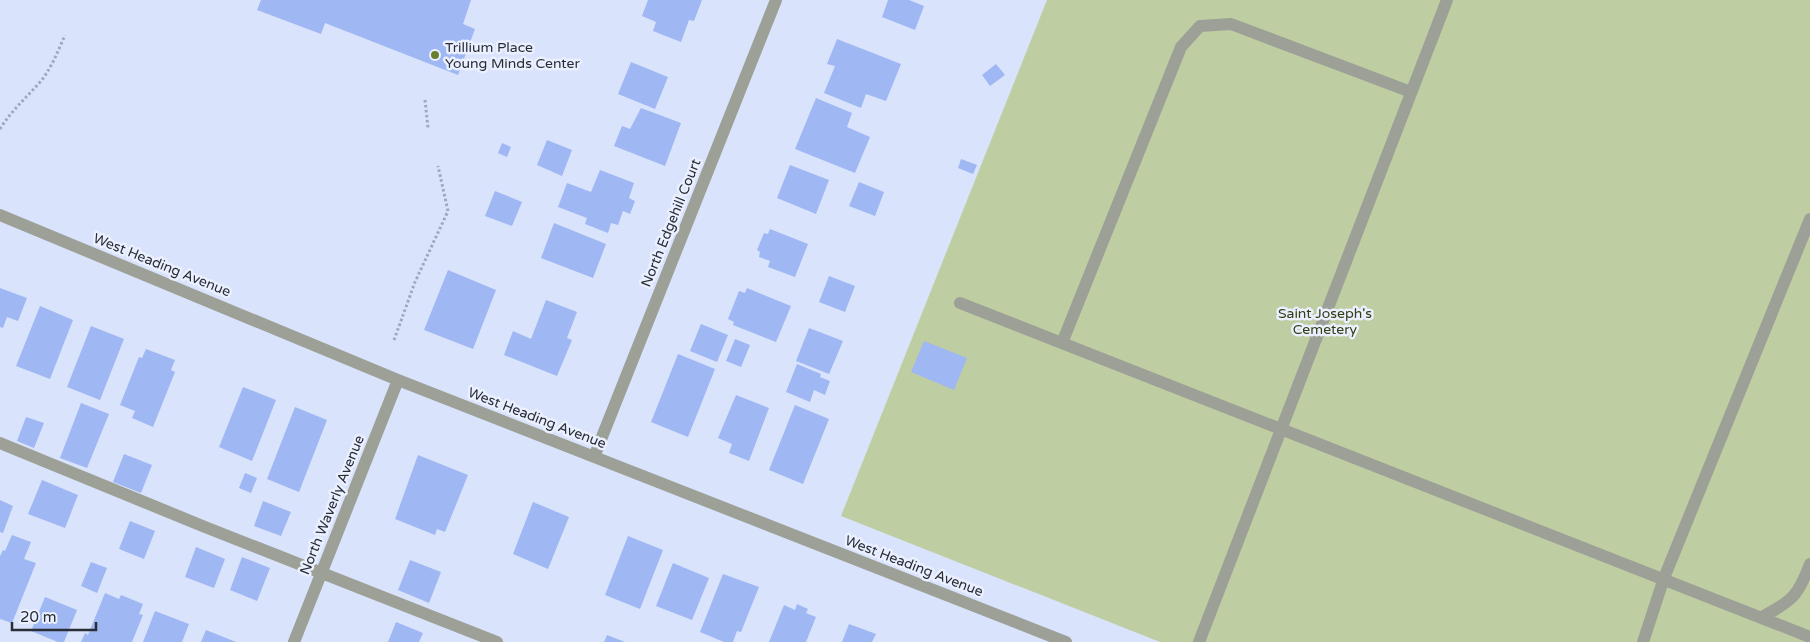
<svg xmlns="http://www.w3.org/2000/svg" width="1810" height="642" font-family="'Varela Round',sans-serif">
<style>
.green{fill:#becda2}
.building{fill:#9fb7f3}
.lines{fill:none;stroke-linecap:round;stroke-linejoin:round}
.path{stroke:#9fa7ba;stroke-width:3;stroke-dasharray:2.5 2.5;stroke-linecap:butt}
.minor{stroke:#9ca096;stroke-width:12}
.poi-dot{fill:#687f30;stroke:#eaf0ff;stroke-width:2}
.labels{text-anchor:middle;dominant-baseline:central;stroke-width:5;stroke-linejoin:round;paint-order:stroke}
.poi-label{font-size:14px;fill:#292d36;stroke:#eaf0ff;text-anchor:start}
.street-label{font-size:14px;fill:#292d36;stroke:#eaf0ff}
.park-label{font-size:14px;fill:#313e0e;stroke:#eaf0ff}
</style>
<rect width="100%" height="100%" fill="#d9e3fb"/>
<path class="green" d="M1047 0H1810V642H1160L841 516Z"/>
<path class="building" d="M261 0H471L463 24 475 29 458 75 325 23 321 34 257 10Z
M648 0H702L694 21 689 20 681 42 653 31 656 22 642 16Z
M888 0H909L924 6 915 30 882 17Z
M837 39 901 64 886 101 866 94 861 108 824 93 835 66 827 64Z
M631 62 668 77 655 109 618 94Z
M996 64 1005 75 990 86 982 75Z
M816 98 852 113 847 127 870 137 855 173 795 149Z
M641 108 681 123 665 166 614 146 622 126 630 129Z
M547 140 572 150 562 176 537 165Z
M502 143 511 147 507 157 498 153Z
M961 159 977 165 973 174 958 168Z
M790 165 829 180 816 214 777 198Z
M600 170 634 183 629 198 635 201 630 214 623 211 618 225 611 223 608 233 585 224 587 218 558 207 567 183 591 192Z
M859 182 884 192 875 216 849 206Z
M495 191 522 202 512 226 485 216Z
M554 223 606 244 593 278 541 258Z
M770 229 808 244 795 277 768 267 770 261 759 257 760 252 757 250 764 233 768 234Z
M448 270 496 290 473 349 424 330Z
M829 276 855 286 845 312 819 302Z
M0 288 27 298 18 321 7 317 3 328 0 327Z
M747 288 791 306 776 342 733 325 734 322 728 319 739 291 745 293Z
M546 300 577 312 567 338 572 340 557 376 504 355 513 331 531 339Z
M40 306 73 320 50 379 16 366Z
M701 324 728 335 717 362 690 351Z
M91 326 124 339 100 400 67 387Z
M809 328 843 341 829 374 796 361Z
M735 339 750 345 741 367 726 361Z
M924 341 967 358 954 390 911 372Z
M146 349 175 360 171 370 175 372 153 427 132 418 135 411 120 405 139 357 142 358Z
M678 354 715 369 688 437 651 422Z
M797 364 821 374 820 377 830 381 825 395 814 390 810 402 786 392Z
M243 387 276 400 252 461 219 447Z
M736 395 769 408 749 461 729 453 732 444 718 438Z
M81 403 109 414 87 468 60 458Z
M795 405 829 419 803 484 769 470Z
M295 407 327 420 299 492 267 479Z
M26 417 44 423 34 448 17 441Z
M124 454 152 465 141 493 113 482Z
M418 455 468 475 445 532 437 529 435 535 395 519Z
M245 473 257 478 251 493 239 488Z
M42 480 78 495 65 528 28 514Z
M0 500 13 506 3 533 0 532Z
M263 501 291 512 281 536 254 526Z
M533 502 569 517 548 569 513 554Z
M130 521 155 531 144 559 119 549Z
M12 535 31 542 24 559 36 563 12 623 0 619V556L3 550 5 551Z
M628 536 663 550 640 609 605 595Z
M196 547 225 559 214 588 185 577Z
M242 557 270 568 257 601 230 590Z
M410 560 441 572 429 603 398 590Z
M91 562 107 568 97 593 81 586Z
M673 563 709 578 692 620 656 606Z
M723 574 759 587 741 632 737 631 733 642H724L700 632Z
M105 593 119 599 121 595 143 604 139 614 143 615 132 642H81L85 633 88 635Z
M45 597 77 610 64 642H58L31 631Z
M797 604 808 609 806 613 816 617 806 642H769L784 605 795 610Z
M155 611 189 624 182 642H143Z
M396 622 423 633 419 642H388Z
M849 624 876 634 872 642H842Z
M206 630 236 642H201Z
M607 635 625 642H604Z"/>
<g class="lines">
<path class="path" d="M425 100 428 128
M0 129C11 111 27 97 41 81 52 67 58 51 65 35
M394 340 415 282 448 211 438 166"/>
<path class="minor" d="M0 215 398 380 1066 642
M960 303 1810 637
M1062 343 1181 47 1200 26 1231 24 1411 92
M0 443 205 527 497 642
M594 457 776 0
M1762 617C1792 601 1798 596 1810 564
M294 642 398 380
M1199 642 1447 0
M1643 642 1664 578 1810 219"/>
</g>
<circle class="poi-dot" cx="435" cy="55" r="5"/>
<g class="labels">
<g class="poi-label">
<text x="445" y="47">Trillium Place<tspan x="445" dy="16">Young Minds Center</tspan></text>
</g>
<g class="street-label">
<text transform="translate(671 223) rotate(-68)">North Edgehill Court</text>
<text transform="translate(162 265) rotate(22)">West Heading Avenue</text>
<text transform="translate(537 418) rotate(21)">West Heading Avenue</text>
<text transform="translate(332 505) rotate(-68)">North Waverly Avenue</text>
<text transform="translate(914 566) rotate(21)">West Heading Avenue</text>
</g>
<g class="park-label">
<text x="1325" y="313">Saint Joseph's<tspan x="1325" dy="16">Cemetery</tspan></text>
</g>
</g>
<path d="M12 622v8h84v-8" fill="none" stroke="#292d36" stroke-width="2.5"/>
<text x="20" y="622" font-size="15" fill="#292d36" stroke="#eaf0ff" stroke-width="4" paint-order="stroke">20 m</text>
</svg>
